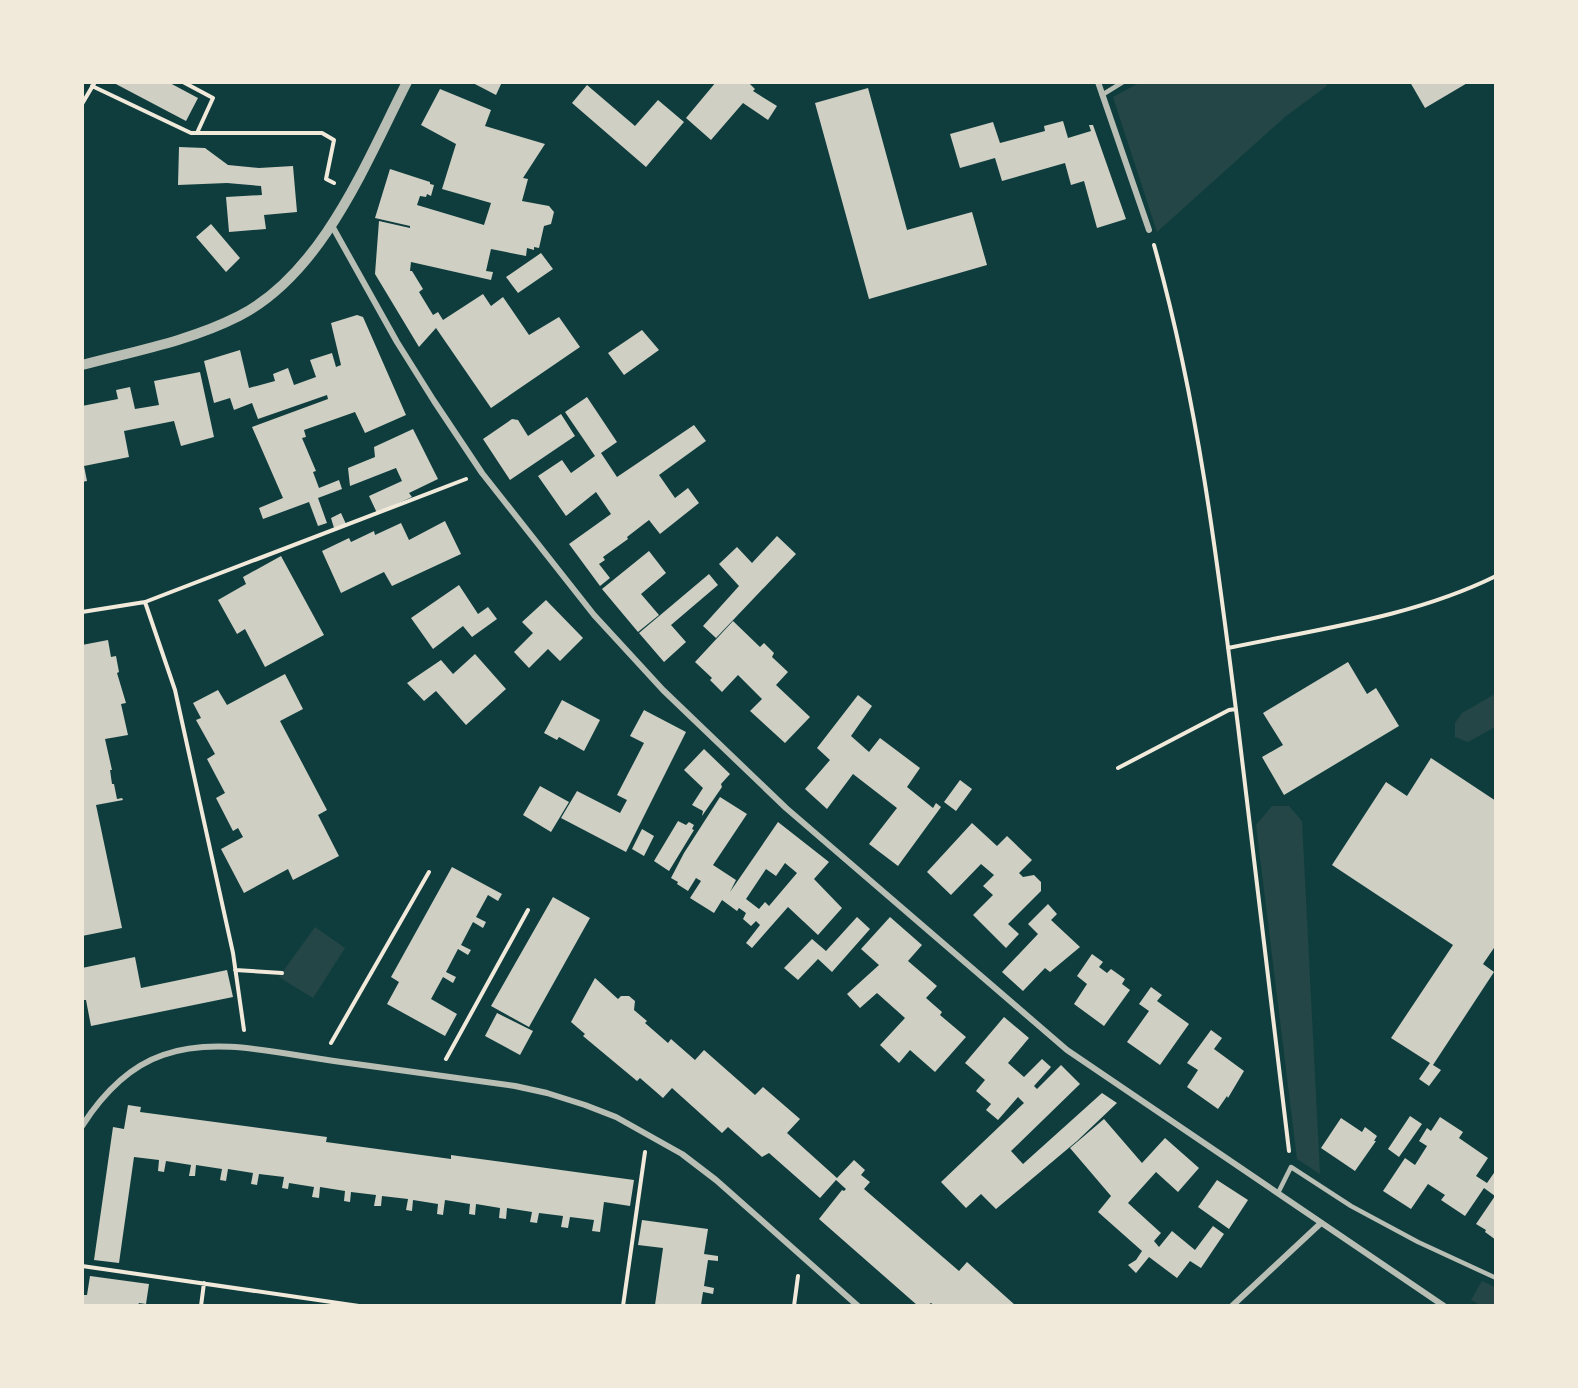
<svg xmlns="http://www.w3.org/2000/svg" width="1578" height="1388" font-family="'Golos Text',sans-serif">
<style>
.green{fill:#244646}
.building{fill:#cfcfc3;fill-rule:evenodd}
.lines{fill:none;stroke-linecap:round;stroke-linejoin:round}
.path{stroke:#f1e9da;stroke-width:4}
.service{stroke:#b8beb3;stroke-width:4.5}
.minor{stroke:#b8beb3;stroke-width:6}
.tertiary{stroke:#b8beb3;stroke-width:10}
</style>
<rect width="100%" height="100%" fill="#0f3d3e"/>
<path class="green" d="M1325 82 1327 86 1286 116 1157 232 1113 97 1139 83Z
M1495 694V727L1468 742 1455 737V723L1462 713Z
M1272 806H1289L1302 821 1320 1174 1297 1159 1256 825Z
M315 927 345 948 313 998 279 977Z
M1482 1281 1495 1287V1305H1480L1471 1300Z"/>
<path class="building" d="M112 82H168L198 98 186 121Z
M471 82H502L496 95Z
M716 82H748L755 89 753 91 777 106 768 120 743 103 711 140 686 118Z
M1410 82H1469L1425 108Z
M587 85 635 126 658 100 684 122 646 167 572 103Z
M868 88 907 230 972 212 987 265 869 299 815 103Z
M440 89 491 110 485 126 545 144 523 178 528 179 522 201 549 206 554 212 551 224 544 226 539 248 534 247V250L527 248 526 256 491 249 486 271 493 272 491 280 411 262 410 271H412L423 289 419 292 433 315 438 312 443 320 483 294 491 306 503 297 529 335 559 317 580 347 491 408 436 328 419 347 375 274 379 221 410 228V226L375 218 390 169 430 182V184L434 185 431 196 427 194 426 197 420 196 417 205 484 225 491 203 442 189 456 144 421 125Z
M1063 121 1068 138 1091 131 1089 125H1093L1126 219 1097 228 1084 181 1071 185 1065 163 1002 181 995 158 960 168 950 134 993 122 1000 143 1045 131 1044 126Z
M179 147 205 148 228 165 259 168 293 166 297 212 264 215 266 229 229 232 226 197 262 195 261 186 227 183 178 185Z
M211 224 240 258 226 272 196 237Z
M541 253 553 269 518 293 506 277Z
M357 315 363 317 406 415 365 433 355 412 304 430 306 437 302 438 316 471 313 472 319 488 339 480 342 489 318 498 327 523 318 526 309 502 263 519 259 508 283 498 252 427 328 399 327 395 258 419 252 403 234 410 230 398 214 403 204 361 240 350 249 388 275 381 273 374 288 368 294 385 316 377 310 360 332 353 336 367 341 365 331 323Z
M642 330 659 350 624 375 608 353Z
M200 372 214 437 181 446 174 421 124 431 129 457 84 466 87 481 82 482V406L118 399 116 390 130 387 135 409 159 405 154 381Z
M587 397 617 442 601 453 617 477 694 425 706 441 659 475 675 498 688 488 699 503 660 534 649 520 627 537 628 539 603 557 605 560 599 564 610 578 600 586 569 544 611 514 596 492 566 516 538 476 562 460 571 473 595 456 565 412Z
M561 414 575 436 510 480 483 439 512 419 518 420 528 436Z
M413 429 438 479 409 493 412 497 377 513 369 496 402 481 396 468 350 486 348 468 375 457 374 447Z
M341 513 346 524 334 528 331 518Z
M445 521 461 554 392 586 384 572 341 593 322 551 349 538 351 542 374 531 375 535 401 523 409 540Z
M777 536 796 554 716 638 703 626 739 586 719 564 737 547 752 563Z
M649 551 666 573 641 594 659 615 638 632 602 589Z
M281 556 324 635 265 667 245 629 237 634 218 600 246 584 243 577Z
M709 574 718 585 671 625 686 642 664 662 639 633Z
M459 585 478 614 488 607 497 619 472 637 463 626 433 649 411 618Z
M546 600 583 638 560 661 548 649 529 668 514 652 533 633 522 622Z
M733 621 760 647 764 643 774 653 772 657 788 672 776 685 810 717 785 743 750 711 762 699 738 675 722 692 710 680 712 678 695 662Z
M108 640 111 657 116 656 119 672 117 673 126 703 121 704 128 735 105 739 112 770H110L112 784H114L117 799 122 798 123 800 96 805 122 928 82 936V645Z
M475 654 506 689 466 725 436 691 424 701 407 683 441 660 453 674Z
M1348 662 1367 694 1376 688 1399 726 1284 795 1262 757 1283 745 1263 713Z
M285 674 303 709 280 721 327 810 318 815 339 856 293 880 288 869 244 893 221 849 243 837 238 828 233 831 216 798 225 793 207 759 215 754 196 720 201 718 193 703 218 690 227 705Z
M858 695 872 706 851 736 869 752 880 738 920 768 907 787 933 808 936 803 941 807 898 866 869 844 897 808 853 774 827 809 805 789 830 760 817 748Z
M562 700 600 720 584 751 559 737 557 740 544 733Z
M644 710 686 732 626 852 561 818 577 791 620 813 627 800 617 795 644 743 630 736Z
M704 749 730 774 721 784 722 787 702 816 703 811 692 805 703 788 684 770Z
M1431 758 1496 801V945L1483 964 1494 972 1433 1065 1441 1070 1429 1086 1419 1079 1430 1063 1391 1038 1453 945 1332 865 1386 782 1407 796Z
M960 780 972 789 956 811 944 802Z
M540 786 569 802 551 832 523 815Z
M720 797 747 814 713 865 736 880 730 892 778 822 829 862 814 879 842 908 818 935 788 907 752 948 746 943 760 925 756 921 751 926 743 919 746 913 739 908 737 911 722 900 714 913 690 898 701 881 696 878 688 891 677 884 678 882 671 878 684 853ZM785 863 797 873 769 906 765 902 759 909 746 899 766 869 776 876Z
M678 821 686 825 689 822 694 825 692 829 694 830 669 871 654 861Z
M972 823 997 846 1007 836 1032 860 1019 873 1023 877 1034 875 1041 882V891L1008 924 1019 934 1006 948 973 915 993 895 983 886 994 875 981 864 951 895 927 872Z
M642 829 654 836 644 856 632 849Z
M452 867 502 894 498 901 488 895 476 917 486 922 483 928 473 922 461 945 471 950 468 955 458 949 446 972 456 977 453 983 443 977 431 999 457 1014 445 1036 387 1004 399 982 391 977Z
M553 897 590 918 529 1027 491 1006Z
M1048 904 1057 914 1051 920 1080 947 1050 972 1045 968 1023 991 1002 972 1038 934 1028 924Z
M857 917 870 929 832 972 818 959 798 980 784 968 812 939 826 951Z
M890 917 922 945 908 961 937 986 926 998 942 1012 940 1015 966 1037 935 1072 910 1050 899 1063 880 1045 905 1018 877 993 860 1008 847 994 879 965 861 949Z
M1092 954 1103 962 1099 967 1107 973 1111 969 1125 979 1122 984 1130 990 1104 1026 1074 1004 1087 984 1077 976Z
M135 957 141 988 227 970 233 997 91 1026 86 1000H82V968Z
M595 978 618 999 621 996H629L635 1001 634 1010 647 1021 645 1023 668 1043 671 1039 695 1060 704 1050 755 1095 763 1087 800 1119 787 1133 837 1178 854 1160 865 1170 861 1175 870 1182 864 1189 959 1271 967 1262 1015 1305H934L931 1303 928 1305H917L819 1219 842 1190 844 1191 846 1189 836 1180 820 1198 769 1153 762 1157 728 1127 722 1133 672 1088 663 1098 640 1078 637 1081 583 1036 585 1034 571 1022Z
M1151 987 1162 995 1157 1001 1189 1024 1160 1065 1127 1042 1149 1011 1139 1004Z
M497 1013 533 1031 520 1055 485 1036Z
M1004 1017 1029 1038 1008 1063 1024 1077 1042 1059 1051 1067 1034 1086 1037 1089 1061 1065 1080 1084 1011 1151 1023 1164 1102 1093 1117 1103 1077 1141 996 1209 981 1194 966 1208 941 1182 1024 1103 1018 1097 998 1120 986 1110 991 1104 976 1091 985 1080 965 1063Z
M1211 1030 1222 1038 1214 1049 1244 1071 1228 1098 1227 1096 1218 1109 1187 1087 1198 1070 1187 1063Z
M128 1105 141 1107 140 1112 327 1137 326 1142 451 1159V1155L458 1156 634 1180 630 1206 604 1202 600 1232 592 1231 594 1220 570 1217 568 1228 561 1227 563 1216 539 1213 537 1223 530 1222 532 1212 507 1208 506 1219 499 1218 500 1208 476 1204 475 1215 469 1214 470 1204 445 1200 443 1215 437 1214 438 1204 413 1200 412 1211 406 1210 408 1199 382 1196 381 1206H374L376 1195 351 1192 350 1202 344 1201 345 1191 320 1187 319 1198 312 1197 314 1187 289 1183 288 1189 282 1188 284 1177 259 1174 257 1185 251 1184 253 1173 228 1169 226 1181 220 1180 222 1169 196 1165 195 1176H189L191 1165 166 1161 164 1172 158 1171 159 1160 134 1157 119 1263 94 1260 113 1127 124 1129Z
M1410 1116 1422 1124 1399 1157 1388 1149Z
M1440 1117 1463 1132 1459 1138 1488 1158 1476 1176 1487 1183 1496 1170V1240L1485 1232 1486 1230 1476 1224 1495 1196 1484 1188 1465 1216 1441 1200 1445 1195 1428 1184 1411 1209 1383 1191 1405 1158 1415 1165 1427 1146 1419 1141 1427 1128 1431 1131Z
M1341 1118 1362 1132 1365 1127 1377 1136 1374 1141H1376L1355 1171 1321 1148Z
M1104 1119 1142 1163 1165 1138 1199 1168 1178 1192 1156 1172 1128 1203 1161 1233 1154 1241 1159 1247 1172 1231 1195 1250 1213 1226 1224 1234 1201 1268 1190 1261 1177 1278 1149 1257 1136 1273 1128 1265 1136 1260 1142 1251 1098 1212 1111 1196 1070 1148Z
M1217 1180 1248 1200 1229 1229 1198 1207Z
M642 1220 708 1229 704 1254 718 1256V1261L708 1260 704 1286 714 1288 713 1294 703 1292 701 1305H655L663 1248 638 1245Z
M90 1276 149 1284 146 1304 139 1303 138 1305H82L84 1295H87Z"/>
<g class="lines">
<path class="path" d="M183 82 213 98 197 133
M92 86 191 133H322L334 140 326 179 334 183
M82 104 95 82
M1154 245C1198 401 1218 565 1238 726 1255 867 1272 1009 1289 1151
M145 602 175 690 233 953 244 1030
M82 612 145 602 466 479
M1228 648C1318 629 1413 617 1496 576
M1118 768 1229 710 1236 709
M235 970 282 973
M331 1043 429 872
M446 1059 528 910
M82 1266 359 1306
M201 1306 204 1283
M623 1306 645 1152
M794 1306 798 1276"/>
<path class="service" d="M1102 95 1123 82
M1278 1193 1291 1167 1351 1206 1418 1242 1496 1278"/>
<path class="minor" d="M1098 82 1149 230
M331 224 397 342 434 401 482 473 594 615 663 690 786 808 1067 1050 1444 1306
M82 1126C102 1095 128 1067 163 1055 217 1036 280 1054 334 1061 394 1069 455 1078 515 1086L547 1093 585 1105 616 1117 682 1154 716 1180 858 1306
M1232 1306 1321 1223"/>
<path class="tertiary" d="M82 365C135 351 190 341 239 316 323 273 366 162 407 82"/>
</g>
<rect width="1578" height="1388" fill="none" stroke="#f1e9da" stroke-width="168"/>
</svg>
